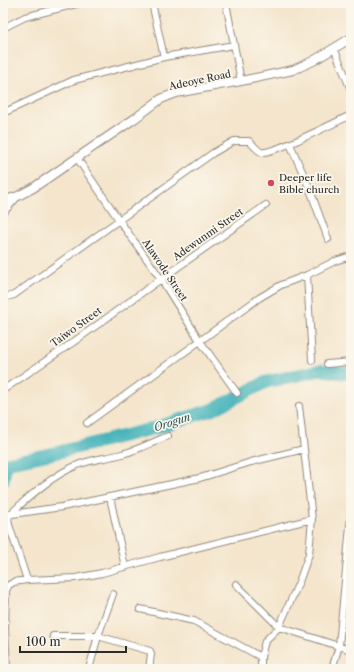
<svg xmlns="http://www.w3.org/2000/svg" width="354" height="672" font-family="'Libre Caslon Text',serif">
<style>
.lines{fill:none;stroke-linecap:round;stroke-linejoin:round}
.river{stroke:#42b2b9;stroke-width:13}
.minor-casing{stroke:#90887c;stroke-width:8}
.tertiary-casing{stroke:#90887c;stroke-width:10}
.minor{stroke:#fff;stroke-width:6}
.tertiary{stroke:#fff;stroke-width:8}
.poi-dot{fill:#d1495b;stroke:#fbf7ec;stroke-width:1.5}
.labels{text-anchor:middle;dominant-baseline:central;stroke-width:3.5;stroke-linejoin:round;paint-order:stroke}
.street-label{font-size:10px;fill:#2b2b2b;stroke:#fbf7ec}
.poi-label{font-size:10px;fill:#2b2b2b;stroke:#fbf7ec;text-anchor:start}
.water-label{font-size:11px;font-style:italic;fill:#335a5d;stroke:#fbf7ec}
</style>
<rect width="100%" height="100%" fill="#fbf7ec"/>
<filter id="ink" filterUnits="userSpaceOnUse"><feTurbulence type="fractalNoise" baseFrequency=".025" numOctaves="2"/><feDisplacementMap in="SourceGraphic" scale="8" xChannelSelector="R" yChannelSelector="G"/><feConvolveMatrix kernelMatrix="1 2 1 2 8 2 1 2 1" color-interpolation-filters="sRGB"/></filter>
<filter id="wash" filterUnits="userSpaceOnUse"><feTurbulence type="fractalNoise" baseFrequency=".012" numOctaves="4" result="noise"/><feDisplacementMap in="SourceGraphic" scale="16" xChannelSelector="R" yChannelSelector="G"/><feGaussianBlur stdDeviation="0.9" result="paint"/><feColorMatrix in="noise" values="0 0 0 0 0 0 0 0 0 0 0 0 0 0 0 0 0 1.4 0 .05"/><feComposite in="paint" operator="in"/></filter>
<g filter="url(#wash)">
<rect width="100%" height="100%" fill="#f4e5cc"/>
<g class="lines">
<path class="river" d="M3 481 6 463 55 453 155 428 214 409 266 382 321 370 351 374"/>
</g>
</g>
<g filter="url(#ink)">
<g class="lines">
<defs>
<path id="minor" d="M152 3 164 57
M226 3 241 81
M3 28 25 17 80 3
M334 48 351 90
M3 113 74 80 164 57 234 45
M290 144 309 187 328 239
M77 158 119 220 161 279 200 341 237 393
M3 213 18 196
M307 275 312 360
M3 298 14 295 213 153 234 141H249C253 145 257 150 261 152 272 155 338 121 351 115
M327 364 351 362
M3 390 72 343 161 279 266 205
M87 423 259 298 281 285 307 275 335 261 351 256
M110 497 125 567
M8 516 12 514 62 507 200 478 251 462 304 449
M27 580 9 525 8 516C30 496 52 475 80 464 93 459 108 458 122 454 138 450 153 442 168 436
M236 584 279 627 351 650
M140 609 194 621 261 657
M53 636H98L150 651 151 654 149 669
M7 669 5 628 6 590 9 585 14 582 27 580 76 578 102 573 160 557 312 519
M89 669 98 636 113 594
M261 669V657L265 641 279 627 299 582 309 554 312 519 299 406
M332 669 339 646 351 515"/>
<path id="tertiary" d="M3 201 18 196 33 188 134 119 161 99 176 93 241 81 293 70 313 61 351 38"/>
</defs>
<use href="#minor" class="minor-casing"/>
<use href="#tertiary" class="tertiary-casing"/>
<use href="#minor" class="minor"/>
<use href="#tertiary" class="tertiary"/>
</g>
</g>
<circle class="poi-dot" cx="271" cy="183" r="4"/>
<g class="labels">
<g class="street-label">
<text transform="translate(200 80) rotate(-12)">Adeoye Road</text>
<text transform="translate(208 234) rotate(-35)">Adewunmi Street</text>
<text transform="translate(165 270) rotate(56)">Alawode Street</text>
<text transform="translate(76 327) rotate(-36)">Taiwo Street</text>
</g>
<g class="poi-label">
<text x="279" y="177">Deeper life<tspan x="279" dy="12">Bible church</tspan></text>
</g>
<g class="water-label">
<text transform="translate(172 422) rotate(-18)">Orogun</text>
</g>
</g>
<rect width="354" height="672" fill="none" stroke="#fbf7ec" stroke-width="16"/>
<path d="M20 646v6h106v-6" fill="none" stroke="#2b2b2b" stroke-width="2"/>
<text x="26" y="646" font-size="12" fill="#2b2b2b" stroke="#fbf7ec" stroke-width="3" paint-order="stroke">100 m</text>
</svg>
